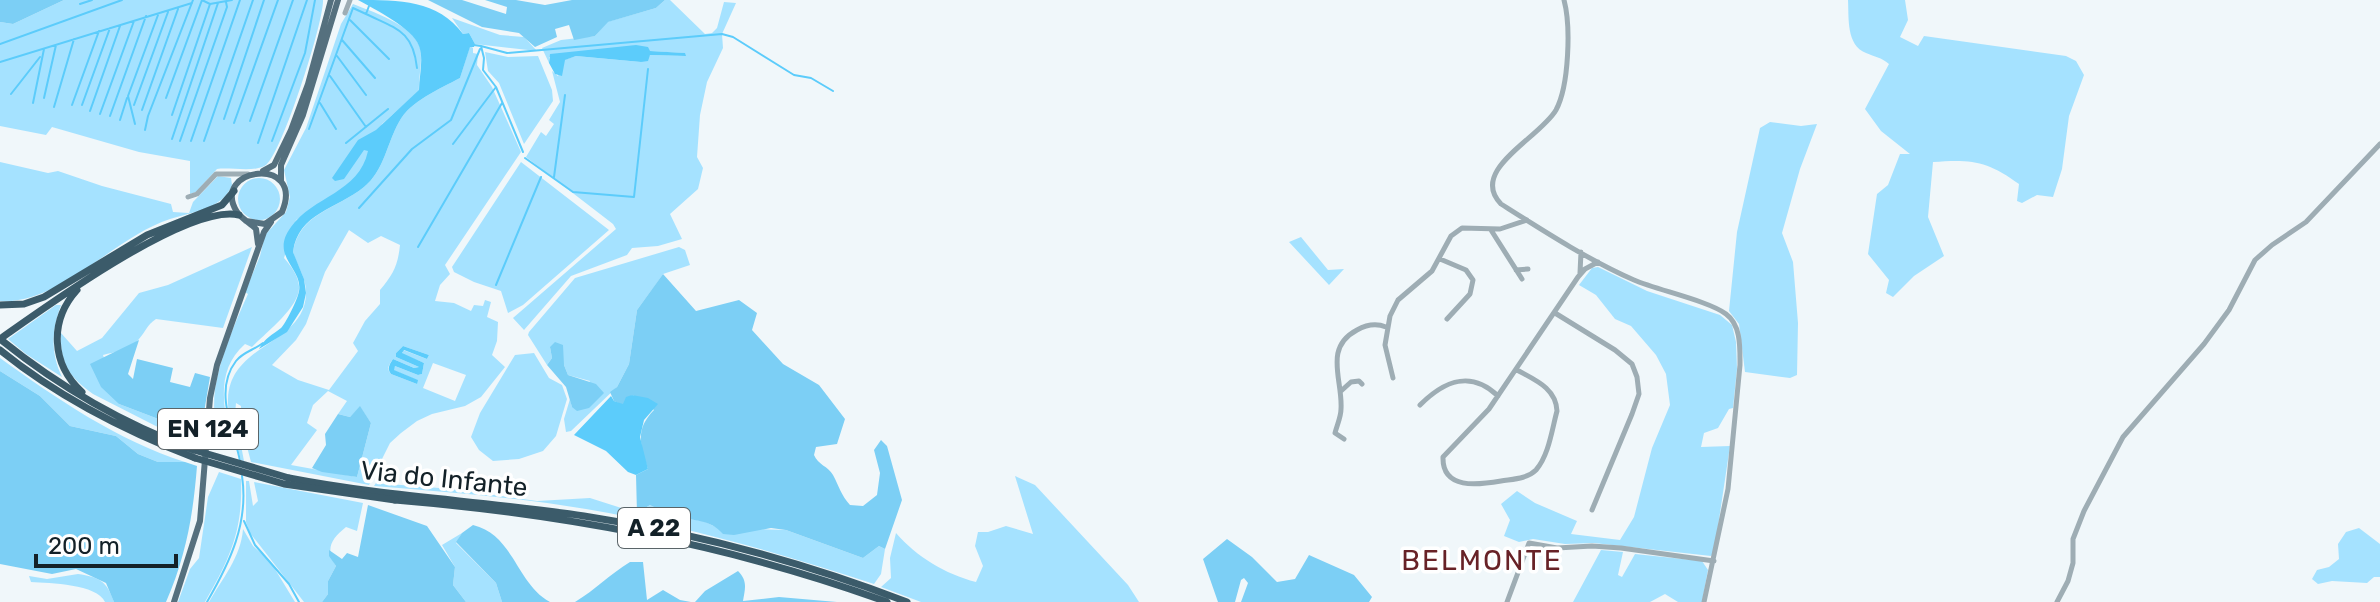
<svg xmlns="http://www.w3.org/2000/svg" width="2380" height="602" font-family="Rubik,sans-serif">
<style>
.green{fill:#a5e2ff;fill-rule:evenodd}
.forest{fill:#7ccff5}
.water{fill:#5cccfb}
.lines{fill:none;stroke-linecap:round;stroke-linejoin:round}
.stream{stroke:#5cccfb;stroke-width:2}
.minor{stroke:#9eadb4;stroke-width:5}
.major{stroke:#55707e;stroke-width:6}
.highway{stroke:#3b5b6a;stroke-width:7}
.highway-bridge{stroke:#3b5b6a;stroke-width:7}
.labels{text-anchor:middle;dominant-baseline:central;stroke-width:7;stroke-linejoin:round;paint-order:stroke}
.shield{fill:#fff;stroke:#5a6468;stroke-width:2}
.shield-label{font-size:24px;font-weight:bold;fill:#132128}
.street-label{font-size:26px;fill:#132128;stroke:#fff}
.neighbourhood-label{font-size:28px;letter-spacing:2px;fill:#682227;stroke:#fff}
</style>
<rect width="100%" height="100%" fill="#f0f7fa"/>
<path class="green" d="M64 0H323C324 22 282 153 266 165 254 173 231 167 217 169L196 192 190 194V161L139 152 52 127 46 135 0 126V22L13 24Z
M665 0H670L705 34 712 33 717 28 724 2 736 3 722 34 723 48 707 82 700 115 697 157 703 168 698 189 670 214 682 239 658 246 632 248 627 255 571 276 524 330 513 318 616 229 613 224 526 157 541 132 546 136 554 124 549 120 560 102 552 71 558 76 564 60 576 56 641 62 650 55 685 56 684 53 649 51 549 57V63L542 48 561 40 595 36 607 22 656 8Z
M1848 0H1905L1908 20 1900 37 1918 46 1924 36 2066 56 2076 61 2084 75 2069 116 2062 169 2053 197 2037 195 2022 203 2017 201 2019 184C1988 161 1971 159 1933 162L1928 217 1944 256 1914 276 1893 297 1886 293 1889 280 1868 254 1877 194 1888 185 1900 154H1910L1881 131 1865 109 1889 64C1881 57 1875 57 1866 53 1846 45 1849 18 1848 0Z
M353 4C373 12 410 24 419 45 424 59 418 76 419 91L382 124 362 178 296 220 284 258C291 266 298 275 299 286 301 306 265 333 252 347L245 344C218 368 222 400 229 432L220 441 215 439C215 422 213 405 215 389 220 357 235 323 248 294L245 292 260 256 265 235 286 212 290 197 284 170 306 128 341 24Z
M452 18 500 35 524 37 537 51 475 44 469 33 463 34Z
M470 46 473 48V53L478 54 477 65 492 87 521 152 445 265 450 274 440 285 435 301 454 303 471 311 474 305 483 306 485 300 491 302 487 317 498 322 497 341 492 355 505 367 481 397 465 406 432 414 417 421 401 433 390 443 369 485 251 462 241 424V406L236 403 235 414 244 461 241 460C236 440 227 419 228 399 230 343 304 345 306 294 307 279 297 266 293 252 299 213 337 209 364 187 384 171 387 143 399 122 410 101 440 89 460 78ZM349 230 368 243 381 236 400 245C398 265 393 275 380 290V304L365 321 353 343 358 351 329 390 298 380 272 365 296 340 306 324 325 272ZM403 346 429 355 427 359 403 350 402 354 424 363 422 374 418 375 395 366 393 370 417 380V384L391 374C386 368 389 365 393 359L414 368 419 367 396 357V353ZM433 363 466 375 455 401 423 388ZM328 391 347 401 338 414 350 417 360 407 371 423 357 477 291 465 317 430 307 423 313 405Z
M485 52 508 57 538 56 552 90 553 101 524 144 499 83 488 71Z
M1770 122 1801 126 1817 124 1800 169 1782 233 1793 262 1798 323 1797 375 1790 378 1745 372 1739 324 1729 311 1737 232 1760 128Z
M0 162 48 173 58 171 102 186 171 204 173 212 189 213 193 202 218 176 231 178 232 185C223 209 193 212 170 219 114 237 60 305 0 301Z
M521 162 609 230 523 305 508 313 501 291 474 282 454 272 452 267Z
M238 199a21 21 0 1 1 42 0a21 21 0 1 1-42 0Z
M1301 237 1328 270 1344 269 1329 285 1289 242Z
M252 247 223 328 156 319C146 326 147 330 139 339 132 349 115 352 103 355L119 404 161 420 174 432 199 442 197 447 93 394C68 376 60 363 61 333L77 351 102 338 139 293 168 285Z
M679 247 685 250 690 265 663 274 656 284 637 310 629 364 617 387 571 431 566 432 564 419 570 399 572 407 590 381 568 375 564 365 550 347 552 358 547 365 528 335 529 332 575 278Z
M1598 267 1647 291 1720 315 1732 325 1736 342 1737 369 1733 408 1729 409 1718 428 1704 433 1701 447 1730 446 1714 553 1711 556 1594 543 1565 544 1533 539 1519 542 1504 536 1510 520 1501 504 1517 491 1535 503 1577 521 1571 534 1620 540 1634 517 1652 448 1670 405 1666 374 1656 355 1631 326 1615 319 1596 295 1579 285 1592 268Z
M56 305H61C52 330 50 352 62 377L26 354 8 339Z
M534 353 549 378 562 385 567 399 556 436 543 451 519 459 493 461 479 450 471 437 480 413 515 355Z
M0 358C57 399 117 440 185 462H158L138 454 116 436 70 426 40 396 0 371Z
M219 472 241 479C243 531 230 558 205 602H178L190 569 199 558 208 497Z
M1015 476 1035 485 1128 585 1139 602H921L881 587 891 578 890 558 896 533C917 557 945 574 976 582L983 566 975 546 978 532H988L1006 526 1033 534Z
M246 481H249L253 506 258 501 254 482 363 503 357 531 346 527C331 539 325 549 336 566L328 581V594L322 602H304L250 533 246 522Z
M376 483 452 489 537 501 590 498 637 513 650 505 672 516 703 521 718 528 786 530 863 558 879 546 885 549 881 574 874 584C780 553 685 526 586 509 516 497 445 492 374 486Z
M2359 528 2380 544V577H2374L2367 583 2332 581 2318 584 2312 579 2317 570 2329 567 2339 559 2338 544 2346 532Z
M243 529 253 546 270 561 295 602H209C222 579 241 557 243 529Z
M462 533 456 543 496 583 502 602H466L453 585 455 567 442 545Z
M1601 550 1623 552 1618 575 1622 577 1635 554 1702 561 1708 570 1702 602H1678L1665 594 1650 602H1573Z
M78 574C99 577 107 581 114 602H105C97 584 50 583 31 582L29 576 47 579Z"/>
<path class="forest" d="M0 0H64L13 24 0 22Z
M428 0H462L506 14 507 7 485 0H516L545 5 572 0H665L656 8 608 22 595 36 574 40 569 25 555 29 557 37 535 47 519 33 482 27Z
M663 274 696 311 739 300 757 313 752 330 783 364 819 385 845 419 837 444 816 447 814 455C818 465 828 466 833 475 839 486 841 495 850 505L863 506 877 495 880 473 874 450 881 440 887 446 902 500 885 549 879 546 863 558 786 530 771 528 734 535 723 534C711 519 692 521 675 516 666 514 658 509 650 505L637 513 636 475 648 469C640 445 635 429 654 410L642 399 632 395 623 405 614 401 610 392 617 387 629 364 637 310Z
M139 340 128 374 133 379 137 359 173 368 170 382 190 387 195 373 210 377 199 442 174 432 161 420 119 404 101 387 90 364Z
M555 342 563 345 564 365 568 375 596 384 604 393 589 408 577 411 572 407 566 387 547 365 552 358 550 347Z
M0 371 40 396 70 426 116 436 138 454 158 462H185L197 466C193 516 186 556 166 602H114L106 583 76 569 52 574 0 564Z
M360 406 371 423 357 477 322 472 312 468 326 445 325 434 338 414 350 417Z
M368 505 427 526 455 567 453 585 466 602H322L328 594V581L336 566 329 556V550L342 559 347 553 358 557Z
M473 525C514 535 516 583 550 602H502L496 583 456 542 462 533Z
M1227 539 1252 557 1277 582 1295 579 1309 555 1354 575 1372 597 1369 602H1241L1248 583 1244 578 1241 580 1235 602H1218L1203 559Z
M630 562H643L647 600 663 590 680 600 691 602H575C595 590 610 574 630 562Z
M738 571C748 581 745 589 743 601L779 597 837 602H695L705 591Z"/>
<path class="water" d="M358 0C399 0 438 0 463 34L469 33 475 44 474 47H470L460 78C440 89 410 101 399 122 387 143 384 171 364 187 337 209 298 213 293 252L304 279 306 293 303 307 287 332 259 349C265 338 272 335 281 328 286 323 296 302 298 295 307 269 268 258 291 227 313 196 359 193 368 151L364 150 344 179 335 181 332 178 358 140 376 130 419 90C419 76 424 60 419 46 413 28 374 9 358 0Z
M636 45 648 47 650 51 685 53 686 56 650 55 648 61 641 62 576 56 565 60 562 76 555 74 549 63 550 54Z
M403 346 429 355 427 359 404 350 402 353 424 363 422 374 418 375 395 366 394 370 418 380 417 384 391 374C387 369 389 365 393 359L414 368 419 367 396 357V353Z
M632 395 648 398 658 404 644 420 640 437 648 469 636 475 628 472 606 451 574 435 611 396 614 401 623 404 626 397Z"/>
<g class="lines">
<path class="stream" d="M202 0 210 4 232 0
M80 4 92 0
M366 14C397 29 413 31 417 68
M350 20 389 59
M342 40 375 78
M0 44 122 0
M474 45 481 46 484 58 483 70 496 87 523 152
M481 46 507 53 722 34 733 37 794 75 811 78 833 91
M337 56 366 95
M0 62 192 3
M330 76 366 127
M11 94 40 57
M44 98 56 45
M166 98 202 0
M33 103 44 49
M320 103 336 129
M72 105 99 31
M82 105 110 28
M134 105 168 12
M54 107 74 39
M142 110 178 9
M90 111 120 26
M100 114 134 21
M172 115 210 4
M110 116 146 16
M224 119 264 0
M120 120 127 98
M250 121 293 0
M234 123 278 0
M135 124 128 96 158 15
M309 129 353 8 366 14 369 6
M145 130 148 116 193 0
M172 139 218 3
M180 141 227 7 226 2
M191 141 240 0
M204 141 253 0
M272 141 305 53 315 0
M258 143 307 0
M346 143 388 109
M453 144 496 87
M525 158 573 192 634 197 648 69
M554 177 565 95
M359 208 412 149 451 120 480 49
M418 247 502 103
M496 285 541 177
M240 461C234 430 213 391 236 361 243 352 254 350 263 343
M244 521 255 545 289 584 299 602
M207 602C230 562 249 523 242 476"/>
<path class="minor" d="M1564 0C1571 26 1569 86 1556 110 1540 138 1468 170 1501 204 1542 230 1590 261 1634 280 1657 290 1709 301 1726 314 1741 325 1740 347 1740 365L1728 489 1704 602
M345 13 350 0
M188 197 197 194 216 174H248
M1491 230 1522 279
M1440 259 1466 270 1473 280 1470 294 1447 319
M1516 270 1528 269
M1580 273 1581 252
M1555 313 1615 350 1632 364 1637 377 1639 394 1632 414 1592 510
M1517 370C1535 380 1556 388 1557 411 1552 429 1549 455 1536 470 1527 479 1513 479 1501 481 1478 485 1442 490 1443 457L1489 409 1578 277 1585 269 1598 262
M1393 378 1385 345 1390 316 1398 300 1432 271 1451 236 1462 228 1500 229 1527 220
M1341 391 1351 382 1359 381 1362 384
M1420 405C1445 380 1471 370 1498 396
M1344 439 1335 433C1337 425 1341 417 1341 409 1343 380 1323 348 1357 330 1366 325 1376 323 1386 327
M1507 602 1529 543 1557 548 1592 546 1621 548 1714 561
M2057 602 2068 581 2073 563V539L2084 511 2123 437 2204 344 2229 310 2255 260 2272 245 2306 222 2380 144"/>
<path class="major" d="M263 171 274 165 291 130 308 84 331 0
M281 181V165L303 115 338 0
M246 221 265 224 282 212C306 155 209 167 237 212 242 219 250 223 256 229L258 244
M174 602 200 521 210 398 217 365 264 232 271 222"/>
<path class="highway" d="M77 290C49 321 51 364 82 392
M0 305 24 304 44 297 147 235 222 205 234 191
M0 339C44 308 188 203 239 215
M0 339C58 386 124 424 194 450
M0 350C59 398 125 431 195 458
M289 478C387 497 486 501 584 516 695 533 803 562 907 602
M395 500C563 514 729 544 887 602"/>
<path class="highway-bridge" d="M194 450 289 478
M195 458 284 484 395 500"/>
</g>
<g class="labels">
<g class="shield">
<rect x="158" y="409" width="100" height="40" rx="6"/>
<rect x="618" y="508" width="72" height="40" rx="6"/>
</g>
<g class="shield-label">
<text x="208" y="429">EN 124</text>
<text x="654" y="528">A 22</text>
</g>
<g class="street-label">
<text transform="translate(444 479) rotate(6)">Via do Infante</text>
</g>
<g class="neighbourhood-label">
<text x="1482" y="560">BELMONTE</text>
</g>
</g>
<path d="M36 554v12h140v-12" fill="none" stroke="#132128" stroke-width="4"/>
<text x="48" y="554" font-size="24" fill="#132128" stroke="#ffffff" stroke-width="6" paint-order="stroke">200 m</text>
</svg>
